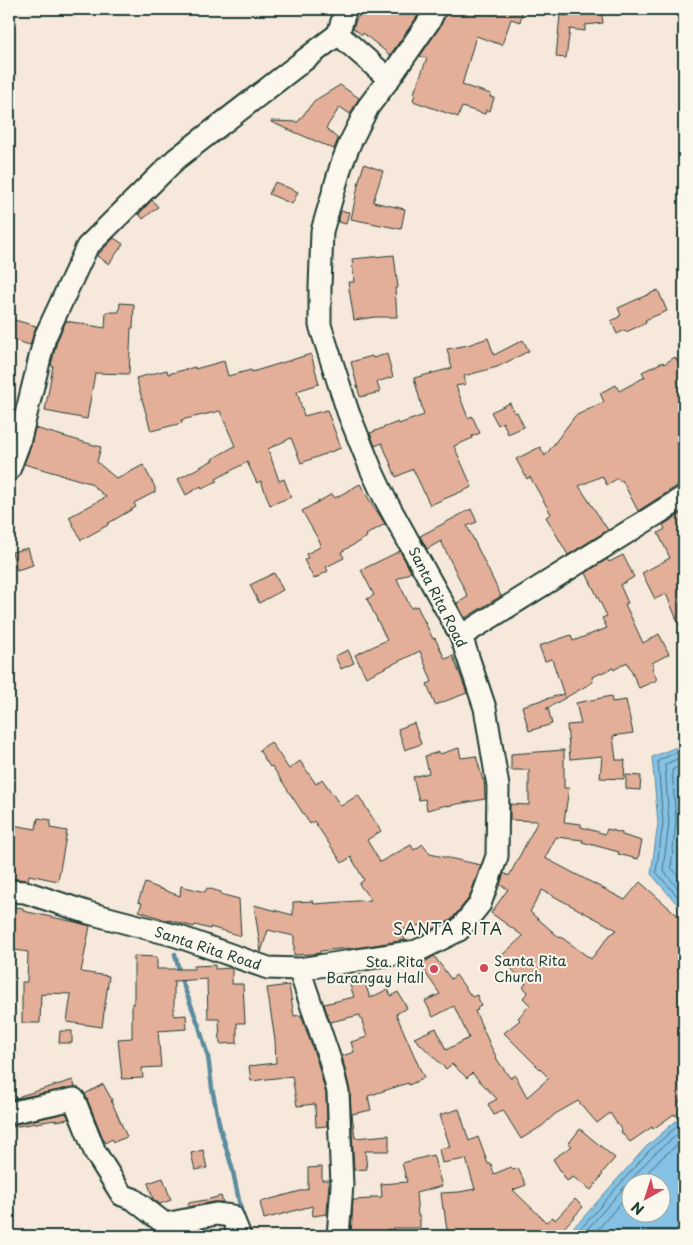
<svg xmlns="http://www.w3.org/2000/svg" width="693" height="1245" font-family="'Playpen Sans',sans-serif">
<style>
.water{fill:#85c1e5;stroke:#5c8c9e;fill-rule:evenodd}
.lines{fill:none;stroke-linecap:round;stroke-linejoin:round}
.shore{stroke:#48727b;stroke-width:1}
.stream{stroke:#5c8c9e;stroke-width:4.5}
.building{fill:#e4af99;stroke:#1f3d34;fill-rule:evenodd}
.minor-casing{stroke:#1f3d34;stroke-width:25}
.minor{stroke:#fbf7ec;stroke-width:21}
.poi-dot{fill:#d1495b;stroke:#fbf7ec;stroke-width:2}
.labels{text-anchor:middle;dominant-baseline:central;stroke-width:4;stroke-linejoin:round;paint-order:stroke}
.street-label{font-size:14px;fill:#1f3d34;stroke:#fbf7ec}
.poi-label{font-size:14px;fill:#1f3d34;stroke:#fbf7ec;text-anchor:start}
.quarter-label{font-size:16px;letter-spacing:1px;fill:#1f3d34;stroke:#fbf7ec}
</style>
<rect width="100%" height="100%" fill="#f6e9db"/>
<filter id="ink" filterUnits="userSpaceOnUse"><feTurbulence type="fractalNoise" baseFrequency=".02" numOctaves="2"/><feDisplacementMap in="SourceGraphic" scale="10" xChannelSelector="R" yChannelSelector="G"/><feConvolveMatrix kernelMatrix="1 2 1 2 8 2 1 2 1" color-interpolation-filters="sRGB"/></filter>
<g filter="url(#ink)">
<path class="water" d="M684 744V904H677L651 874 658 823 652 757Z
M684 1114V1236H563L580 1221 646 1147ZM630 1182H660V1212H630Z"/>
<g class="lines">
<path class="shore" d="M684 749 659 760 658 761 663 823 656 872 679 898 684 899
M684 756 666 764 665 765 669 823 663 870 681 892 684 893
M684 764 672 770 676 822 671 867 684 884
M639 1182 659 1160 684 1139
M572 1236 584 1225 649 1151 684 1120
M581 1236 653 1155 684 1129
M592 1236 630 1192"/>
<path class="stream" d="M175 954 181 979 199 1026 208 1057 212 1088 220 1128 232 1167 242 1215"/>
</g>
<path class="building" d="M364 9H421L419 14 390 55 363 33 362 35 353 28 356 20Z
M447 9H476L486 11 487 9H523L520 22 511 19 502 45 476 36 462 85 491 94 490 97 494 98 490 111 486 110 485 114 462 107 458 117 413 101 415 93H414L427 58 420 56 440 27 446 14Z
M567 9H601L603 23 585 25V31L570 29 566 58 556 57 560 15 567 16Z
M340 85 359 98 350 114 340 107 326 128 338 139 334 149 271 122V121L298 122 314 101Z
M364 164 383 171 373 202 405 209 401 229 351 219 359 181Z
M275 182 298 192 292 204 269 194Z
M152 200 158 207 143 219 139 214Z
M341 211 349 212 346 224 338 222Z
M114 238 123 244 109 264 97 256Z
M394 255 398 288H395L397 317H375L354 320 348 282H354L352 259Z
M658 290 667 311 645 320 646 323 626 332 625 330 617 334 611 321 619 317V316L621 315 618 308Z
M120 303 134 304 133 328H131L129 374 95 373 87 419 45 411 53 366 51 365 57 341 66 321 105 328 106 312H119Z
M11 319 36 326 30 345 10 339 12 332 9 331V327Z
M488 338 494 355 523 340 529 351 497 367 464 376 466 384 456 386 468 418 472 416 480 433 472 436 473 438 454 446 472 487 430 505 413 469 396 477 382 443 375 446 370 433 398 422 399 424 424 415 414 378 452 368 447 349 468 345Z
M311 354 319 384 297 391 304 416 327 410 341 448 301 463 291 438 268 449 279 481 284 479 291 497 270 505 261 481 257 483 247 462 216 479 217 481 202 489 201 486 186 495 178 479 213 460 212 459 235 446 220 411 181 420 182 423 151 431 136 378 167 370 168 374 195 367V369L224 361 228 376 251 370 252 372Z
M387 354 393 377 377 382 380 392 360 397 351 362 372 356 373 358Z
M675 357 679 364 684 361V485L677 486 638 511 622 480 620 482 618 478 607 485 602 476 579 486 608 530 568 555 546 517 551 514 530 477 527 479 516 459 540 447 545 456 575 416 604 402 600 393 616 385 619 391 645 377 642 372 663 362 664 364Z
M510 403 514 413 517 412 524 427 508 434 503 422 498 425 491 412Z
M35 428 101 447 97 462 117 479 143 465 155 487V492L134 503 136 507 107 524 108 525 81 540 69 517 106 497 90 483 24 464 31 446Z
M360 484 376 511H377L385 524 366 535 367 537 341 552 344 558 326 567 328 571 314 579 304 560 308 558 306 554 320 547 319 545 321 544 302 511 332 494 335 498Z
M471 509 477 522 467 526 501 596 465 618 457 603 468 597 441 541 427 549 420 536Z
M684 512V636L666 594 655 599 642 573 670 558 658 533 665 529 663 525Z
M28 548 33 565 17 570 12 552Z
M400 551 411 572 397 579 411 608 417 606 433 639 435 638 445 659 453 656 467 693 435 705 427 684 432 682 420 651 366 677 355 655 387 640 367 599 374 595 361 570Z
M623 555 634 577 620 585 628 603 625 604 643 643 659 634 669 654 652 663 654 667 652 668 657 680 639 688 627 662 614 670 613 668 592 677 593 682 565 698 552 659 545 661 539 646 571 635 573 641 607 628 602 618 607 616 586 573 607 559 609 562Z
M274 573 283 590 259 603 250 585Z
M348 650 354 663 341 669 335 656Z
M563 694 565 698 546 709 548 708 552 724 529 731 522 706Z
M611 696 612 702 626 700 633 733 613 736 616 760H625L624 779 600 778 602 756 570 759 567 725 581 724 576 703Z
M414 723 421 744 405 750 398 729Z
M271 742 289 769 300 761 316 784 322 779 341 806 358 795 381 831 367 840 380 862 411 845 414 850 423 844 430 854 481 865 469 898 451 920 428 932 424 924 402 930 405 940 349 949V948L320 951V953L312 954 294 955V936L268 930 261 952 254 905 293 915V902L313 901 314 904 371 900 359 884 364 880 351 857 342 863 314 821 310 824 272 766 270 767 259 750Z
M459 748 461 758 476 756 483 780 484 779 485 799 447 806V805L427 810 425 799 419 800 413 777 429 773 425 756 439 752 440 754Z
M564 750V788H569L564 822 581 824V827L605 834 607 829 622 833V835L642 841 638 859 618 854 619 852 582 842 583 840 556 837 545 858 625 900 640 882 684 921V1097L679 1101 684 1108V1109L675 1116 674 1114 653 1129 652 1127 630 1142 621 1132 622 1131 610 1113 597 1123 578 1101 555 1114 542 1126 521 1139 503 1110 494 1115 488 1104 497 1099 472 1073 467 1078 452 1064 446 1069 414 1038 436 1028 446 1050 469 1038 454 1006 433 1017 425 1001 440 994 420 965 434 956 451 979 456 975 472 997 477 995 481 1005 477 1009 478 1010 475 1011 491 1047 497 1058H496L510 1078 515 1075 527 1097 549 1078 504 1033 520 1020 518 1018 530 1005 523 998 528 992 523 987 526 984 500 957 523 936 491 913 508 889 500 885 504 873 509 876 538 821 510 820V804L529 805V770H511V754ZM542 890 617 930 610 935 591 959 561 937 560 938 530 912Z
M626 775 641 776 640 790 626 789Z
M38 818 51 820 50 828 67 831 58 881 29 875 28 880 9 878V843L12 825 36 829Z
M145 883 180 896 181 886 205 892 207 888 221 892 220 894 239 899 241 936 210 927V929L195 925 194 927 169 920V921L139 911 142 903 138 902Z
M9 906 23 908V911L75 922 90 926 81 972 109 976 102 1027 67 1022 71 994 46 993V995L41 994 40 1023H22V982H27L28 952 9 949Z
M134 956 157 957V969H194V966L215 965V969L232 968V984H243L245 1023H237V1043L220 1044 219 1019H208L207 979 174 981V1016L186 1015 187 1029 158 1031 161 1067 142 1068 143 1078 122 1079 118 1039 132 1038V1003H134Z
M362 974 370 998 388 989 391 996 398 992 407 1008 396 1014 424 1078 409 1085 408 1083 368 1096 371 1110 352 1114 355 1138 389 1135V1151H365L367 1169 354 1170 350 1091 342 1056 354 1052 351 1042 367 1037 360 1015 330 1022 324 1004 354 997 348 979Z
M289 985 294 1016 301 1015 318 1064 326 1094 327 1126 316 1127 315 1104 297 1106 292 1076 251 1081 249 1066 276 1063 275 1040 267 988Z
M60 1031H72V1043H59Z
M73 1080 75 1087 9 1100 20 1097V1096Z
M103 1084 112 1100H111L127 1137 114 1142 112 1139 105 1143 85 1094Z
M459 1109 469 1141 478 1137 488 1164H491L494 1174 511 1167 513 1170 518 1168 526 1185 513 1190 546 1222 553 1217 555 1220 575 1199 583 1207 562 1230 566 1236H449V1230H447L444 1209H443L441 1193 459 1192 475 1189 466 1159 442 1163 439 1149 450 1147 440 1115Z
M66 1113 69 1119 56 1121 55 1120 12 1127V1125Z
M580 1129 615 1158 602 1173 603 1174 591 1190 573 1177 567 1181 553 1159 572 1146 569 1143Z
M203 1150 207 1168 195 1170 191 1153Z
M433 1155 442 1186 416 1193 418 1216H420V1228H393V1230L387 1229 388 1236H351L353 1200 371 1199V1197H382L381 1184 407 1182 402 1163Z
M322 1167V1180H329L327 1214 313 1216 312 1206 264 1219 260 1202 308 1189V1168Z
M163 1178 171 1200 160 1204 153 1199 148 1183Z
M221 1196 223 1202H214L189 1207 188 1203 206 1200Z
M152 1230 158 1234 165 1236H142L141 1233Z
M199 1230 200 1234 187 1236H167Z"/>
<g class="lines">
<defs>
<path id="minor" d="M338 34 389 79
M9 470 19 443 45 337 87 247 176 159 338 34 346 9
M461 636 684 497
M9 891 25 892 89 913 177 936 268 968 299 969 417 951 459 930 480 904 497 856 498 786 485 708 461 636 385 499 371 469 348 412 320 325V288L322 231 341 166 350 143 368 107 389 79 430 20 435 9
M299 969 330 1060 338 1092 342 1185 338 1236
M9 1113 74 1099 95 1152 122 1195 133 1199 165 1224 216 1214 232 1216 240 1236"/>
</defs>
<use href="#minor" class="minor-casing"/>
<use href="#minor" class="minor"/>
</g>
</g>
<g class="poi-dot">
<circle cx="484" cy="968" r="5"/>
<circle cx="434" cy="969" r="5"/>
</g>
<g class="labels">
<g class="street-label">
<text transform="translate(438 597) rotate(63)">Santa Rita Road</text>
<text transform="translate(208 948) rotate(18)">Santa Rita Road</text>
</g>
<g class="poi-label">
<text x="494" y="960">Santa Rita<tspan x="494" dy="16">Church</tspan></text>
<text x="424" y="961" text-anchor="end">Sta. Rita<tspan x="424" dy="16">Barangay Hall</tspan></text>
</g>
<g class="quarter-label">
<text x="448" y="928">SANTA RITA</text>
</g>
</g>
<rect width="693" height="1245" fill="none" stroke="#fbf7ec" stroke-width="30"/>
<rect x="15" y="15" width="663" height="1215" fill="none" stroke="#1f3d34" stroke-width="2" filter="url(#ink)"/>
<g transform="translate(646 1198) rotate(219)"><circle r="24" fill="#fbf7ec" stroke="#a3ada2"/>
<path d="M0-4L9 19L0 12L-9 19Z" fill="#d1495b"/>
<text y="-8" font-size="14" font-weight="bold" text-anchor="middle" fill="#1f3d34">N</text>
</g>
</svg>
